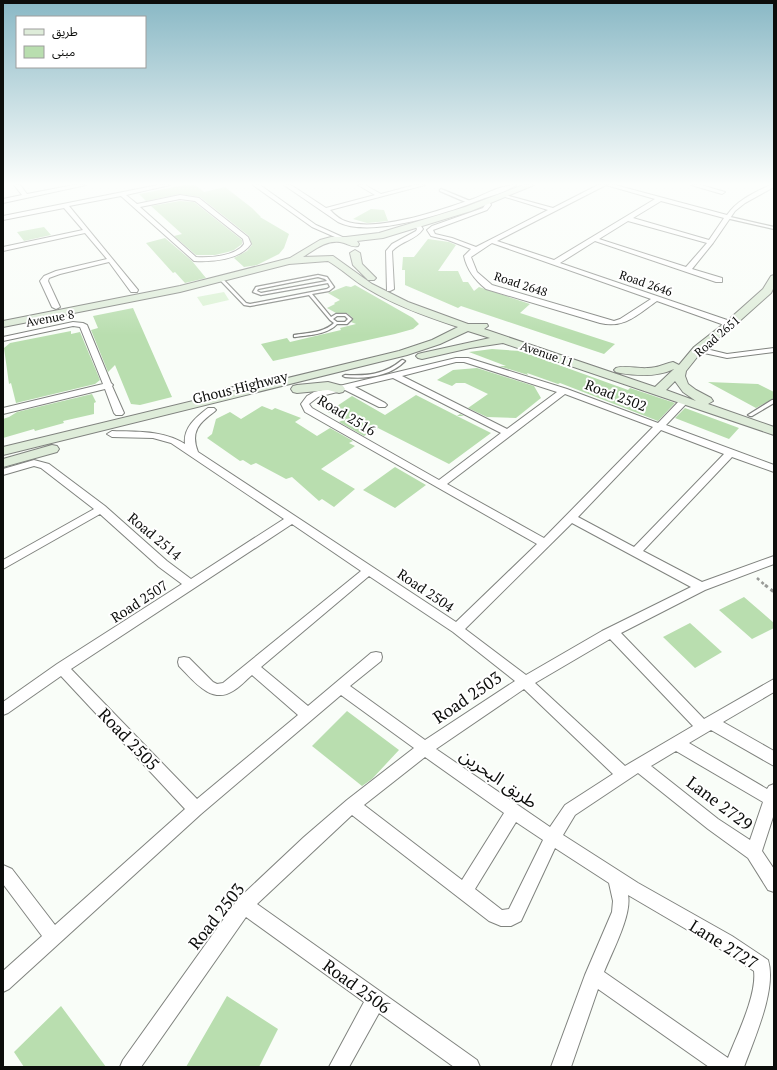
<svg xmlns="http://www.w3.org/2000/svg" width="777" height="1070" font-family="'PT Serif','Noto Sans Arabic',serif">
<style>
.green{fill:#dbf2d4}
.building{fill:#b9deaf}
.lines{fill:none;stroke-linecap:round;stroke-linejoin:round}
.lane-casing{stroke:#80837f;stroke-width:2.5}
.street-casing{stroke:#80837f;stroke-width:2}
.secondary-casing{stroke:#80837f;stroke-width:2}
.path-far1{stroke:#999b98;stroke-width:2.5;stroke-dasharray:3 3;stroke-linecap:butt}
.path{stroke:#999b98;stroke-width:3;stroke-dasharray:3.5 3.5;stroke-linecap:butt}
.lane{fill:#fff;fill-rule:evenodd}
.street{fill:#fff;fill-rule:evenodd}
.secondary{fill:#deecd9;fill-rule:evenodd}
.labels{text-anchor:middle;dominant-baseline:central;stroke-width:4;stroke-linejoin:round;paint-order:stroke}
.far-street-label{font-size:12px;fill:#0c0d0b;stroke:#fff}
.street-label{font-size:14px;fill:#0c0d0b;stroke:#fff}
.near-street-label{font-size:17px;fill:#0c0d0b;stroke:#fff}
</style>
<rect width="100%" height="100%" fill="#f9fdf8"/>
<path class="green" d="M224 292 229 300 203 306 197 297Z"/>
<path class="building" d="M184 185H196L204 192 225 187 252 208 261 217H260L289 234 284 248 279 254 257 265 244 267 234 258 247 251 252 245 249 236 200 197 180 194 146 201 139 194Z
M180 201 194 202 242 240V244L234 250 228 252 215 255H196L174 236 182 234 151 206Z
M371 209 384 210 388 221 367 223 353 219Z
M44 227 51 235 24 241 17 232Z
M165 238 192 261 206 278 185 283 175 272 173 273 146 243Z
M428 239 449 242 456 245 438 271H458L463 282H468L474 291 479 287 530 304 520 313 615 344 604 354 461 306 458 308 405 285V270H402L403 257H414Z
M355 285 413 318 419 324 413 329 395 334 273 361 261 344 287 338 290 342 341 330 340 328 356 324 351 322 353 318 347 313H336L327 308 335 304 334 303 340 300 328 293 346 286 351 287Z
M133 308 172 397 140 405 131 404 115 365 108 372 91 330 98 328 93 316Z
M71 331V334L80 332 100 380 95 384 16 403 11 383 9 384 4 348 10 343Z
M492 349 520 351 628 390 630 388 675 403 658 421 560 383 558 384 527 373 528 375 499 366H506L469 352Z
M477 368 534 386 541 398 516 418 487 417 468 408 488 394 465 383H456L452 386 437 380 453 370Z
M708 382 758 384 774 392V398L756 408Z
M92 394 96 402 94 403V414L63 421 64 423 35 431 34 429 3 438V419L9 417 17 412Z
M416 395 457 416 460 414 464 416H457L491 433 449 464 378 428 364 436 339 422 343 420 328 412 352 396 385 415Z
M262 406 272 410 275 408 301 418 295 422 317 436 330 428 353 441 349 443 355 446 321 469 355 489 334 507 322 499 319 501 292 477 286 479 256 463 251 465 243 460 240 461 207 438 212 434 216 419 230 412 241 419Z
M685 408 739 428 729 439 675 418Z
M395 467 426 485 395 508 363 490Z
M744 597 774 623V628L752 639 719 610Z
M690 623 722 652 695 668 663 637Z
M347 711 399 750 372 779 362 786 312 746Z
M227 996 278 1029 259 1067H186Z
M61 1006 106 1067H24L14 1052Z"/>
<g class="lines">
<defs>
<path id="lane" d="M441 189 470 201V202L468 203 440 191V190Z
M726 216 774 227V229L726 218Z
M318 275 327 277 334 287 329 291 312 294 331 317 336 314H346L352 319 347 324H337C327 335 308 335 295 337H294V335C306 333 324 333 334 323L330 320 309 295 250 306 244 305 219 279 222 278 246 303 250 304 327 289 330 287 328 283 261 295 253 292 256 287ZM318 277 325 279 327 281 261 293 257 291 258 289ZM337 316H345L348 319 345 322H337L333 319Z
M402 360H403L405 361C389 377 366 379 345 377L343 376 345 375C367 376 384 375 402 360Z
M255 385H262L264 386C260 388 254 387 248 388 234 389 221 393 209 401H207L205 400C218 389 238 385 255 385Z
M772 400H774V403L752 416H750L748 415Z"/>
<path id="street" d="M14 185H20L27 194 74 185H86L3 203V199L22 195Z
M158 185H170L126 195 137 204 180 195 199 198 248 237 251 244C240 260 212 262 194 261L121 196 69 206 138 290 137 292H131L109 262 60 274 49 278 48 281 60 307 56 309 52 307 40 281 44 276 56 271 107 259 85 233 3 251V247L83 230 64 208 3 220V216ZM180 199 195 201 243 239 244 244C236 256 210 258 196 257L140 207Z
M253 185H260L316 225 349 240 344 241 312 227Z
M284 185H291L326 208 375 195 358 185H365L381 194 415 185H425L330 210C334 214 339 219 345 221 376 233 441 210 473 199 486 194 501 185 516 185 507 191 495 195 485 198 450 212 372 239 338 222Z
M598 185H615L727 215C737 200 754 193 770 185H774V187L745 203 735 211 713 243 692 269 722 278V282H716L595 241 560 263 733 322V326H727L657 301C638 314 625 329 600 323L486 289C475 280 467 270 464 256L471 249 448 240 431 236 427 230 432 226 483 208 485 205V201H489L491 205 487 210 433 230 435 234 452 238 476 247 548 210 502 196V194L553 208ZM606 185 655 199 554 260 497 241ZM661 201 724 218 709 240 633 218ZM628 221 707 243 686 267 599 239ZM492 243 651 299 620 319 614 321 492 285 477 272 471 257Z
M691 185H701L725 192 722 194Z
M415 223H419L423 229C416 240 401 241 392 251L394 289 390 291H387L386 251 392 244 416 231 417 229 414 224Z
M73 322 83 323 87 325 111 383 113 385 112 386 124 413 122 415H116L114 413 105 389 3 414V408L103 384 80 327 73 326 3 341V337Z
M695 347H698L727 354 774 348V352L727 358 695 351Z
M456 358H468L567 389 658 423 681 399H687L688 401 687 403 666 425 774 465V472L732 457 643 551 702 582 774 556V564L705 590 621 633 704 719 774 679V692L723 722 774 751V766L711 730 689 743 767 789 769 786 774 784V814L762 851 774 869V892L768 890 748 858 708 829 638 773 575 815 563 835 638 883 732 936 768 960C777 989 754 1039 744 1067H709L598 989 571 1067H551L585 975 612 912 613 901 609 883 555 848 521 921 511 926H501L489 921 352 815 257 904 477 1060 480 1067H454L379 1013 349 1067H329L364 1002 246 917 141 1067H120L123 1060 238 899 304 837 347 800 414 748 341 695 201 814 9 989 3 992V971L42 936 3 884V865L12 869 55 925 185 809 61 676 8 713 3 715V702L57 664 182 584 159 567 100 514 3 569V560L94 509 41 468 34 466 3 475V469L34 460 49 464 105 506 167 561 191 579 284 519 171 443 153 438 112 437 107 434 112 431C137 432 163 430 185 444 183 428 196 417 208 408H214L216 410 214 412C199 423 190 432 198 452L456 622 537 544 305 412 301 404 307 396 314 392ZM456 362H464L557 392 507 429 402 376ZM393 378 501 433 439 480 312 408 309 404 318 397 345 390 379 407H385L387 405 385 403 355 387ZM565 394 653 427 544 538 447 484ZM661 430 724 454 634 547 578 517ZM572 523 691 587 602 631 526 675 465 629ZM292 524 361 571 223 683 217 684 213 682 189 658 184 657 179 658 178 662 179 666C193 680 211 705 233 691 240 687 246 680 252 675L298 715 197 799 71 669ZM369 576 453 632 515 681 425 740 350 686 381 661 382 657 381 653 376 652 371 653 308 706 261 667ZM610 639 693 726 625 766 535 683ZM524 689 613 774 565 805 550 827 436 749ZM676 751 763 802 750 840 718 819 651 766ZM425 757 504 813 462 880 364 805ZM516 822 543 840 509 909 502 910 475 889ZM628 895 720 949 754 971C757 995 737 1035 728 1058L604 972C612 952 632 915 628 895Z"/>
<path id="secondary" d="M523 185H534L471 211 383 238 357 241 359 244 358 246C352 248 347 243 340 242 326 240 314 250 303 257L333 256 372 284 408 302 468 324H487L488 326 484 329 655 387 674 369C657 377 638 376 620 373L616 372 614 370 616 368C626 365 638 369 648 368 657 368 664 364 673 362L679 365 694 347 726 322 763 289 771 276 774 275V287L771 293 734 326 702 351 686 371 685 376 688 384 696 390 711 398 713 401 708 404 774 427V435L503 343 470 348 422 359 418 358 416 356 418 354 422 353 490 338 468 331 440 344 407 355 3 455V447L399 351 432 340 458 327C427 317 396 306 368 289 354 281 342 269 328 261L289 264 180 292 3 327V321L180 286 290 258 320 240 331 237H346L379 233 465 207ZM675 381 683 392 696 401 666 390Z
M355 250 360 253 362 264 376 278 374 280H368L353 265 350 253Z
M328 382 343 386 345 389 343 392 339 393 328 390 297 393 293 392 291 389 293 386 297 385Z
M52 445 57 446 59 449 57 452 3 467V459Z"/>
</defs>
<use href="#lane" class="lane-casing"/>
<use href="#street" class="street-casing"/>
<use href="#secondary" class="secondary-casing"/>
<path class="path-far1" d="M757 578 766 586"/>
<path class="path" d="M765 585 774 592"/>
<use href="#lane" class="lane"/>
<use href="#street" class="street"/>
<use href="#secondary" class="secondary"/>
</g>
<linearGradient id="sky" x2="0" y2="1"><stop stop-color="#89b8c5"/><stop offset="0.55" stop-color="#fcfefc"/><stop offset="1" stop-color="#fcfefc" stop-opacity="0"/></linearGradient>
<rect width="777" height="335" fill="url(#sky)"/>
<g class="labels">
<g class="far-street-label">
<text transform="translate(646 283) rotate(19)">Road 2646</text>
<text transform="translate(521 284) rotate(18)">Road 2648</text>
<text transform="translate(50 318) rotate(-10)">Avenue 8</text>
<text transform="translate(717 336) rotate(-41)">Road 2651</text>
<text transform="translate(547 354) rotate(19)">Avenue 11</text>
</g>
<g class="street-label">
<text transform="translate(240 387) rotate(-14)">Ghous Highway</text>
<text transform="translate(616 395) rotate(21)">Road 2502</text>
<text transform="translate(347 415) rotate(31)">Road 2516</text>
<text transform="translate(155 536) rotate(40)">Road 2514</text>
<text transform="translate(426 590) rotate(34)">Road 2504</text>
<text transform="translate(139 601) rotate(-33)">Road 2507</text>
</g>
<g class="near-street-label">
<text transform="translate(467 697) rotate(-34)">Road 2503</text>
<text transform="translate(129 739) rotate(46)">Road 2505</text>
<text transform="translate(499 778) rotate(35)">طريق البحرين</text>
<text transform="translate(720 803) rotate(37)">Lane 2729</text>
<text transform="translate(216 916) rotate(-52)">Road 2503</text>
<text transform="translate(724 944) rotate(32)">Lane 2727</text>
<text transform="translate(357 986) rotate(36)">Road 2506</text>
</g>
</g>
<rect width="777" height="1070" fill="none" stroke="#0c0d0b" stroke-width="8"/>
<rect x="16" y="16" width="130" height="52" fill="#ffffff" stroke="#9e9e9d"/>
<rect x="24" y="29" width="20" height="6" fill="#deecd9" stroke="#9e9e9d"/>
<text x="52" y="36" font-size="12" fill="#0c0d0b">طريق</text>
<rect x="24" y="46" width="20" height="12" fill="#b9deaf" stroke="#9e9e9d"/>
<text x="52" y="56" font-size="12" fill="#0c0d0b">مبنى</text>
</svg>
